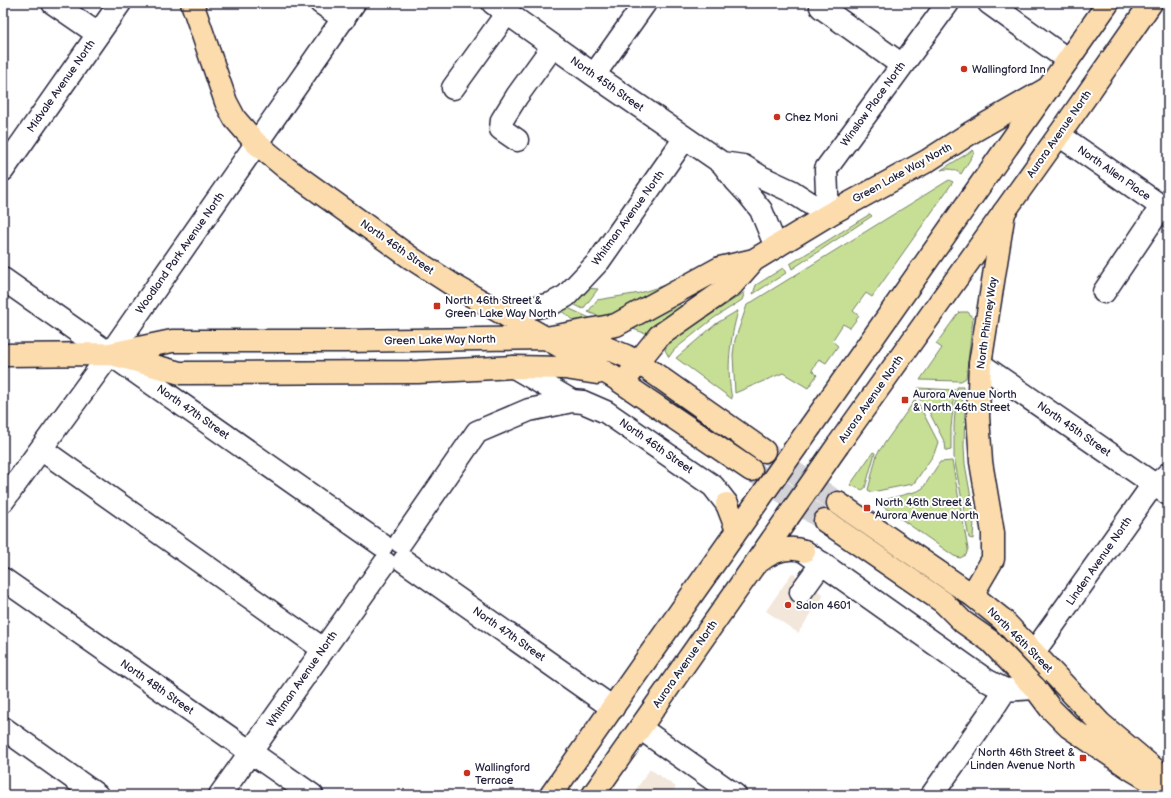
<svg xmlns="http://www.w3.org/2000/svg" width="1171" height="798" font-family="'Balsamiq Sans',sans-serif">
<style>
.built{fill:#f2e7da}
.green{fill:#c7df95;stroke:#748068}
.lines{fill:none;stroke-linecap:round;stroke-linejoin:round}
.major-tunnel{stroke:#d3d3d8;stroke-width:22;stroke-dasharray:22 11;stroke-linecap:butt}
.minor-casing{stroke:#22223b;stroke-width:25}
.major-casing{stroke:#22223b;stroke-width:25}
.highway-casing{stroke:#22223b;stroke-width:25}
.minor{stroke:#fff;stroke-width:22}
.major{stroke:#fcdcac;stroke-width:22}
.highway{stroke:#fcdcac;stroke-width:22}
.highway-bridge-casing{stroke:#22223b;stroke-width:25;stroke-linecap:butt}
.highway-bridge{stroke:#fcdcac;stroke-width:22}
.poi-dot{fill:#c8321e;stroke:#fff;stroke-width:1.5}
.labels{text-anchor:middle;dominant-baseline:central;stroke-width:4;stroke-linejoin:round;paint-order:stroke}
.poi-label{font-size:11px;fill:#22223b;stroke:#fff;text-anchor:start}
.street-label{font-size:11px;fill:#22223b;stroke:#fff}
</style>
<rect width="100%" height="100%" fill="#fff"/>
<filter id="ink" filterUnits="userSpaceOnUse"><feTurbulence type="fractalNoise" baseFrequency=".025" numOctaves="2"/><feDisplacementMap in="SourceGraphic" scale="8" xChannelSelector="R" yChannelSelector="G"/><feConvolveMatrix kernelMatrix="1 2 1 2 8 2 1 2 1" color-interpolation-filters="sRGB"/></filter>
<g filter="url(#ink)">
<path class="built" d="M792 573 824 595 798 633 766 611Z
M650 769 676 787 670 795H632Z"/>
<path class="green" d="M973 150 974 151V153L961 174C954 169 949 168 941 170Z
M949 180 953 182 872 297 866 293 853 311 859 316 850 328 843 324 832 341 838 346 826 363 819 359 812 370 817 375 808 388 783 373 735 393 733 355 735 340 747 305Z
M870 214 872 216 792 269 790 264Z
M783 268 786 273 753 294 756 285Z
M690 274 610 321 588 312 597 300 640 293 665 285Z
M584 288 598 289 583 309 569 302Z
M745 292 742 300 714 318 674 350 669 357 665 350 669 342Z
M678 303 681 306 678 309 647 334 630 328Z
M559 304 603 324 578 323 557 308Z
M737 311H738C730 340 726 368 732 399L676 358 717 323Z
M960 312H968L973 318 966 378 961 381 920 380 942 348 936 344 957 315Z
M957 387H963L962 399 965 408 964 446 965 464 973 509 974 521 973 539 969 538 954 457V425Z
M918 388 955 390 951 428V450L946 451 945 443 925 404 914 395Z
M915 400 918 403 938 442 934 454 915 482 912 484 872 492 868 490 877 454Z
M873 452 875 453 865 488 862 490 850 485Z
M952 461 968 549 966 555 960 558 954 556 881 505 880 501 918 491 923 488 940 462Z"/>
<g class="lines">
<path class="major-tunnel" d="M764 451 838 503
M751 470 825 521"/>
<defs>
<path id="minor" d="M53 3 98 34
M321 3 344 19
M493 3 594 75 722 163 736 181 749 195 761 210 776 247
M823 3 821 7 902 65
M989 3 1068 60
M594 75 645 3
M453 88 507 13
M1059 135 1168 211
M517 140 501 129 502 120 517 96 553 46
M722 163 743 166 761 177 791 191 828 215
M3 170 120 3
M828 215 826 169 948 3
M3 279 382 545
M1104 292 1162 206
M498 310 532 308 551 304 566 296 599 261 685 138
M980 364 1168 494
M514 367 572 401 583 402 606 412 713 486 727 504
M41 449 323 649
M3 501 110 354 354 3
M401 542 477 432 529 410 572 401
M804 551 986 680 1005 690 1035 688
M404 561 613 708
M3 579 312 795
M801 592 822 563
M1034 652 1147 493 1168 474
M3 728 97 795
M640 728 735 795
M220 795 385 563
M932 795 994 707 1005 690"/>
<path id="major" d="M192 3 226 102 235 119 256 143 286 168 411 258 453 285 612 376 751 470
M563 341 604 347 626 356 638 362 764 451
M3 355 110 354 172 341H345L546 338 616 325 720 268 754 260
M115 355 180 373 418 372 514 367 565 368 597 373
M624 383 638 362 659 336 732 285 754 260 828 215 927 161 972 132 1050 87
M838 503 972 595 1002 619 1101 724 1158 772
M825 521 943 602 963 622 990 641 1035 688 1050 708 1069 727 1131 769 1168 791
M972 595 993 559V533L981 462 978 416 980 364 1004 212"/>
<path id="highway" d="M811 426 1108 3
M838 445 1059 135 1151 3
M727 504 737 530
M757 563C771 552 787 545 804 551
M551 795 760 498
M593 795 788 517"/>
</defs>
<use href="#minor" class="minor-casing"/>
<use href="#major" class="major-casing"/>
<use href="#highway" class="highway-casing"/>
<use href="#minor" class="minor"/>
<use href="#major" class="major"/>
<use href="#highway" class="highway"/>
<defs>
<path id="highway-bridge" d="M760 498 811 426
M788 517 838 445"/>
</defs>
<use href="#highway-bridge" class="highway-bridge-casing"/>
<use href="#highway-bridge" class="highway-bridge"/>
</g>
</g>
<g class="poi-dot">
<circle cx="964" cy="69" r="4"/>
<circle cx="777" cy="117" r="4"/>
<rect x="433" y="302" width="8" height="8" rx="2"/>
<rect x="901" y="396" width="8" height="8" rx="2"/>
<rect x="863" y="504" width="8" height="8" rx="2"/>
<circle cx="788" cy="605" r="4"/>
<rect x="1079" y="754" width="8" height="8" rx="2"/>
<circle cx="467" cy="773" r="4"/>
</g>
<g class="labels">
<g class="poi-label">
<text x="972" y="69">Wallingford Inn</text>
<text x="785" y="117">Chez Moni</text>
<text x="445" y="300">North 46th Street &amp;<tspan x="445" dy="13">Green Lake Way North</tspan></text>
<text x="913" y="394">Aurora Avenue North<tspan x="913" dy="13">&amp; North 46th Street</tspan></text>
<text x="875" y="502">North 46th Street &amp;<tspan x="875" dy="13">Aurora Avenue North</tspan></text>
<text x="796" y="605">Salon 4601</text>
<text x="1075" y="752" text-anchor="end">North 46th Street &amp;<tspan x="1075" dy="13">Linden Avenue North</tspan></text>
<text x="475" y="767">Wallingford<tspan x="475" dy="13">Terrace</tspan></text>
</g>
<g class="street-label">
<text transform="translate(607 84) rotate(35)">North 45th Street</text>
<text transform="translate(61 86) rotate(-55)">Midvale Avenue North</text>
<text transform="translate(873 104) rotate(-54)">Winslow Place North</text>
<text transform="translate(1059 134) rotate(-55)">Aurora Avenue North</text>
<text transform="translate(902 173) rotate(-29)">Green Lake Way North</text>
<text transform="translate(1114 173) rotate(35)">North Allen Place</text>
<text transform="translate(628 218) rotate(-54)">Whitman Avenue North</text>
<text transform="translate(397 247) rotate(35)">North 46th Street</text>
<text transform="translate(180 253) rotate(-55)">Woodland Park Avenue North</text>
<text transform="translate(987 323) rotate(-82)">North Phinney Way</text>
<text transform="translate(440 340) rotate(-1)">Green Lake Way North</text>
<text transform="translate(871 399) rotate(-55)">Aurora Avenue North</text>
<text transform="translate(193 412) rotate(35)">North 47th Street</text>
<text transform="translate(1074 429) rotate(35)">North 45th Street</text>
<text transform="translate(656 446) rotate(35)">North 46th Street</text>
<text transform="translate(1099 561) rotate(-55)">Linden Avenue North</text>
<text transform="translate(509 634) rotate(35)">North 47th Street</text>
<text transform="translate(1020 640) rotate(45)">North 46th Street</text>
<text transform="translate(685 664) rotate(-55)">Aurora Avenue North</text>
<text transform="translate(302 679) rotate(-55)">Whitman Avenue North</text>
<text transform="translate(157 687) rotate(35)">North 48th Street</text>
</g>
</g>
<rect width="1171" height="798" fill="none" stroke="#fff" stroke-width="16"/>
<rect x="8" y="8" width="1155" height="782" fill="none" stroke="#22223b" stroke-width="1.5" filter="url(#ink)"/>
</svg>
